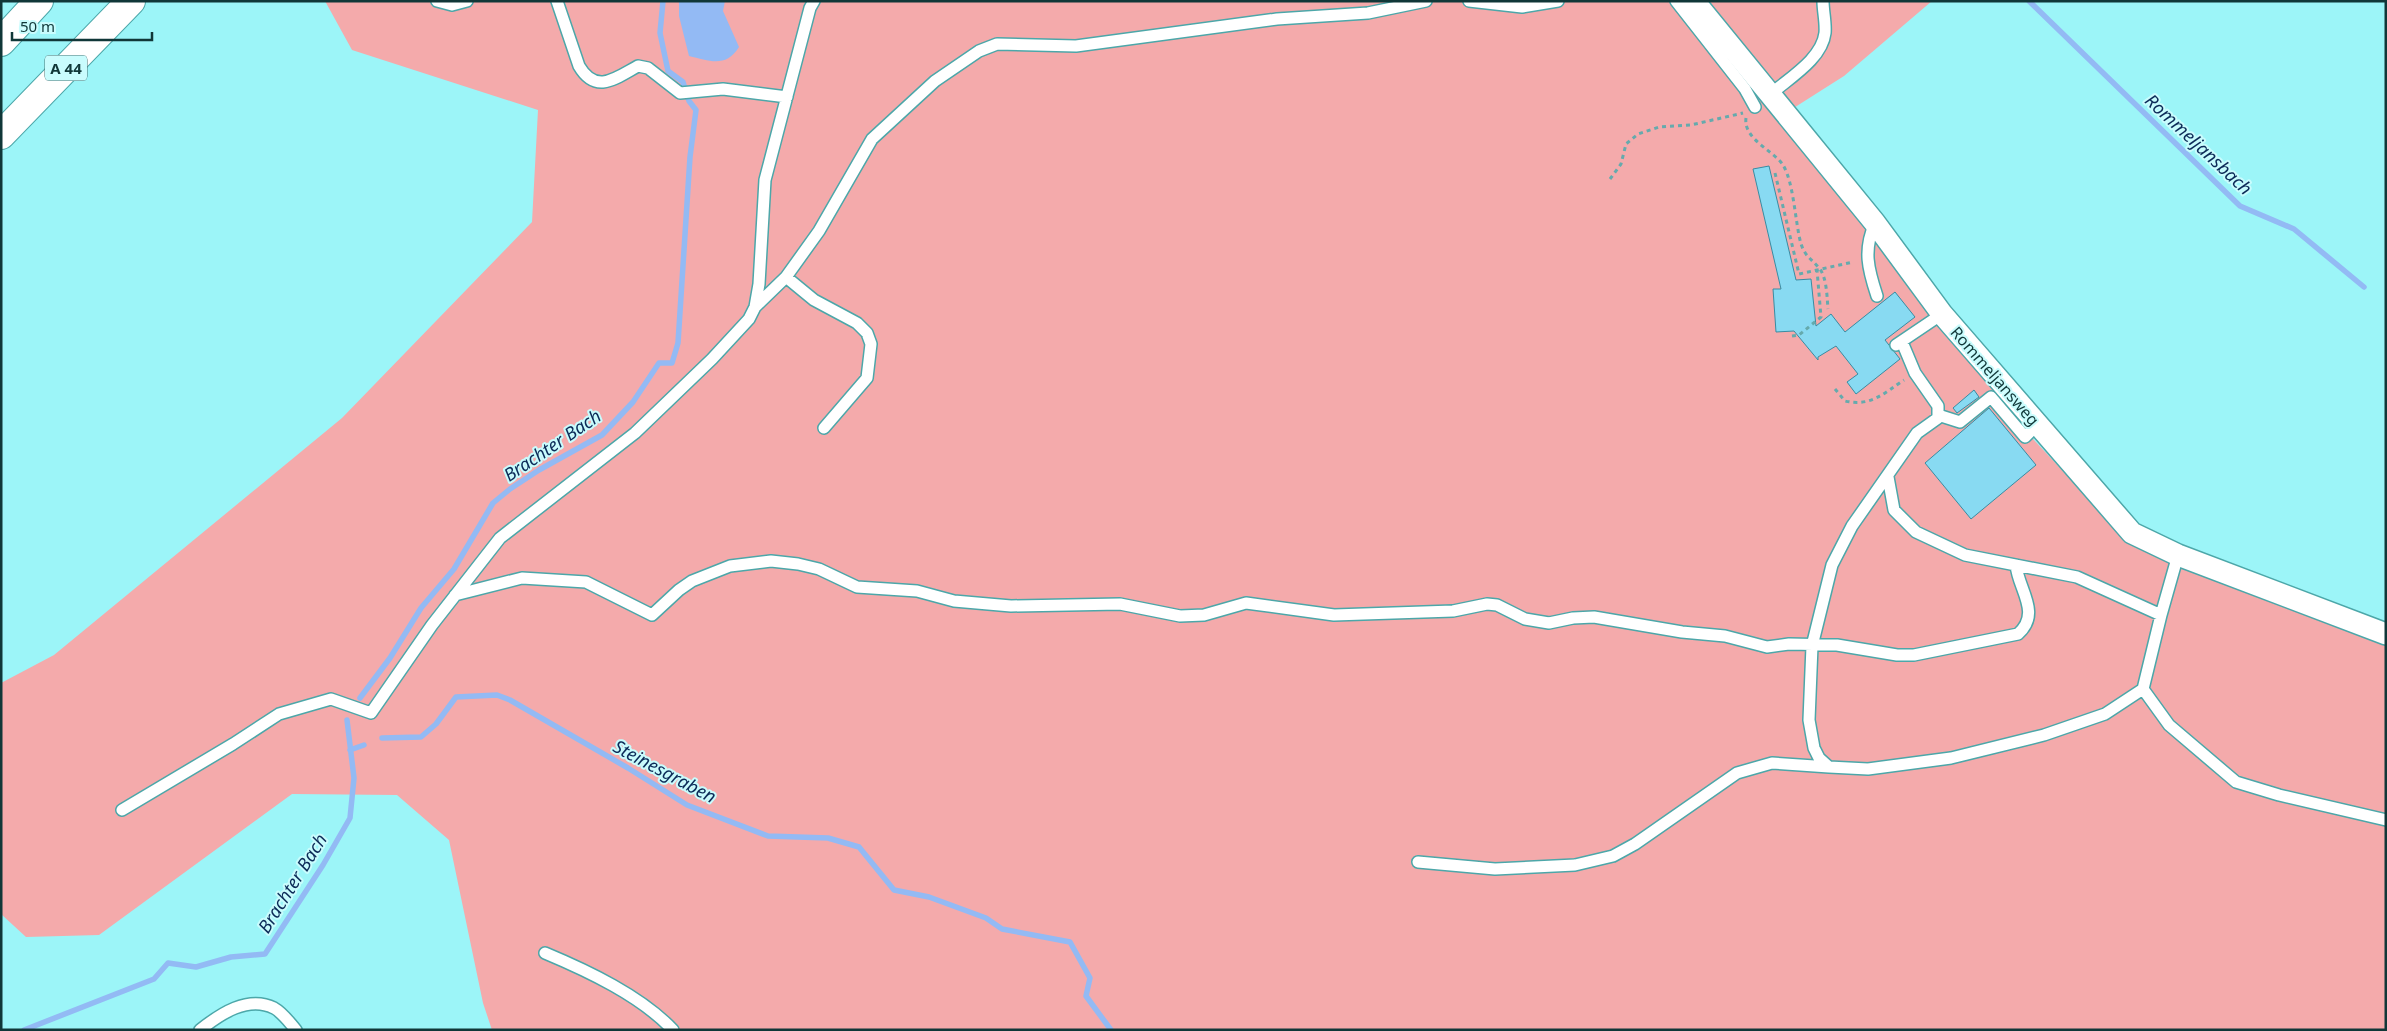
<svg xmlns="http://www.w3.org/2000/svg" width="2387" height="1031" font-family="'Noto Sans',sans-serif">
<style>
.green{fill:#f4aaab}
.water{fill:#93baf4}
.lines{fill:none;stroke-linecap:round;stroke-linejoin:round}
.stream{stroke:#93baf4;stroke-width:5.5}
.building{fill:#88daf2;stroke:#388ca2}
.service-casing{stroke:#4ca7a9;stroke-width:14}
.minor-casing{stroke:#4ca7a9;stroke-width:24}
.motorway-casing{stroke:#4ca7a9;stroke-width:30}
.path{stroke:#65aaad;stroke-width:3;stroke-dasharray:4 4;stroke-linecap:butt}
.service{stroke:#fff;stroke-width:11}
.minor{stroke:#fff;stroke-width:21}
.motorway{stroke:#fff;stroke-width:28}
.labels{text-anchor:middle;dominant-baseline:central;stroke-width:4;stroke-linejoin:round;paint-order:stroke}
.shield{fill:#c9fcfd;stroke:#487273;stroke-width:1}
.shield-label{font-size:15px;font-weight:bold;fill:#103738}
.street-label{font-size:16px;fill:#103738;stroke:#c9fcfd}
.water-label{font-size:18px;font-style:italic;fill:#0c2b58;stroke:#c9fcfd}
</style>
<rect width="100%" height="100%" fill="#9cf5f8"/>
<path class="green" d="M325 1H1932L1844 76 1781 116 1923 303 2034 440 2129 542 2386 641V1030H492L483 1003 449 840 397 795 292 794 99 935 26 937 1 914V683L54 655 342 418 532 222 538 110 352 50Z"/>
<path class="water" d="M679 1H725L723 11 739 47C726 68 710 61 689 56L679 16Z"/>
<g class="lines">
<path class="stream" d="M2029 1 2240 206 2294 229 2364 287
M360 698 390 658 421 608 454 569 493 503 510 489 539 470 602 435 633 402 659 363H672L678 343 690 157 696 110 689 101 683 82 668 71 660 33 663 1
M382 738 421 737 436 724 456 697 497 695 510 700 628 768 687 805 768 836 828 838 859 847 894 890 929 897 986 918 1002 929 1070 942 1090 978 1086 996 1111 1030
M350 750 364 745
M24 1030 154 979 168 963 196 967 231 957 265 954 323 865 350 818 354 778 347 720"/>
</g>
<path class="building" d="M1769 166 1796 280 1811 279 1816 326 1831 314 1845 332 1895 292 1915 317 1885 340 1900 359 1856 394 1847 382 1858 374 1836 346 1818 357V360L1794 331 1776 332 1773 289H1781L1753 169Z
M1974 390 1979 397 1957 413 1953 408Z
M1989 408 2036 465 1971 519 1925 463Z"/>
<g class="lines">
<defs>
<path id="service" d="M437 1 452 5 467 1
M557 1 579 66C596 95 616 78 638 66L648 68 680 93 723 89 787 97
M1469 1 1522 7 1558 1
M1676 1 1745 89 1755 107
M1771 94C1789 78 1822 59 1825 33 1826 23 1823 11 1823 1
M1875 223C1863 250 1868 269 1877 296
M786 277 814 300 857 323 867 333 871 344 867 378 824 428
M755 307 786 277 819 231 872 139 935 81 979 51 997 44 1076 46 1277 19 1368 13 1426 1
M1902 342 1915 373 1938 406V418L1917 433 1852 526 1832 565 1812 646 1809 720 1814 748 1819 758 1829 767 1868 769 1951 758 2044 735 2105 714 2143 689 2161 615 2178 555
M1896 345 1942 314
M1938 415 1960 422 1991 397 2025 437 2037 425
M1888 477 1894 510 1916 532 1965 555 2077 577 2161 615
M455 595 522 578 586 582 652 615 679 590 692 581 730 566 771 561 798 564 819 569 857 587 917 591 954 601 1011 606 1120 604 1180 616 1204 615 1246 603 1334 615 1453 611 1487 604 1497 605 1525 619 1549 623 1573 618 1594 617 1682 632 1725 636 1767 647 1789 644 1837 645 1897 655H1914L2018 634C2042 613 2018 589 2016 565
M2143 689 2169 725 2236 782 2279 795 2386 820
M122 810 233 744 279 714 331 699 371 713 432 625 500 538 635 433 712 359 749 319 755 307 759 284 765 180 810 8 814 1
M1418 862 1495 869 1575 865 1613 856 1635 844 1737 773 1772 763 1829 767
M545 953C588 971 641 996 673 1030
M200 1030C220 1014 248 995 274 1008 283 1013 289 1022 296 1030"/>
<path id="minor" d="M1694 1 1875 223 1942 314 2132 533 2178 555 2386 634"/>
<path id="motorway" d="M1 42 39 1
M1 135 131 1"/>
</defs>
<use href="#service" class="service-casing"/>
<use href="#minor" class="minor-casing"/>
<use href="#motorway" class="motorway-casing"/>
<path class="path" d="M1746 118C1743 139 1773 150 1783 165 1794 183 1795 222 1801 244 1806 258 1811 258 1819 268 1827 277 1827 298 1828 309
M1775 173 1799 274 1853 262
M1610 179 1621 164 1626 144 1638 134 1659 127 1691 125 1743 113
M1792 336 1799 335 1821 317 1817 270
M1835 389 1845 401C1871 407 1884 393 1904 380"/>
<use href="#service" class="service"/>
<use href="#minor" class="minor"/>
<use href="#motorway" class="motorway"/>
</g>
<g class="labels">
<rect class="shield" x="45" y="55.5" width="42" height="25" rx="4"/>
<g class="shield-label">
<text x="66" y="68">A 44</text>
</g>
<g class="street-label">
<text transform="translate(1995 376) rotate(49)">Rommeljansweg</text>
</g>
<g class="water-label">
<text transform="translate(2199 144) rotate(43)">Rommeljansbach</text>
<text transform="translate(552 445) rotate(-34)">Brachter Bach</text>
<text transform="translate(665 771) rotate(28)">Steinesgraben</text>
<text transform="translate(292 883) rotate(-58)">Brachter Bach</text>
</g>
</g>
<rect width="2387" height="1031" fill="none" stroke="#103738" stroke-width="5"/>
<path d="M12 32v8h140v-8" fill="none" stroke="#103738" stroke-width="2.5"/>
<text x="20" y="32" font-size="15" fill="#103738" stroke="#c9fcfd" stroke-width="4" paint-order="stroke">50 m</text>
</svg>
